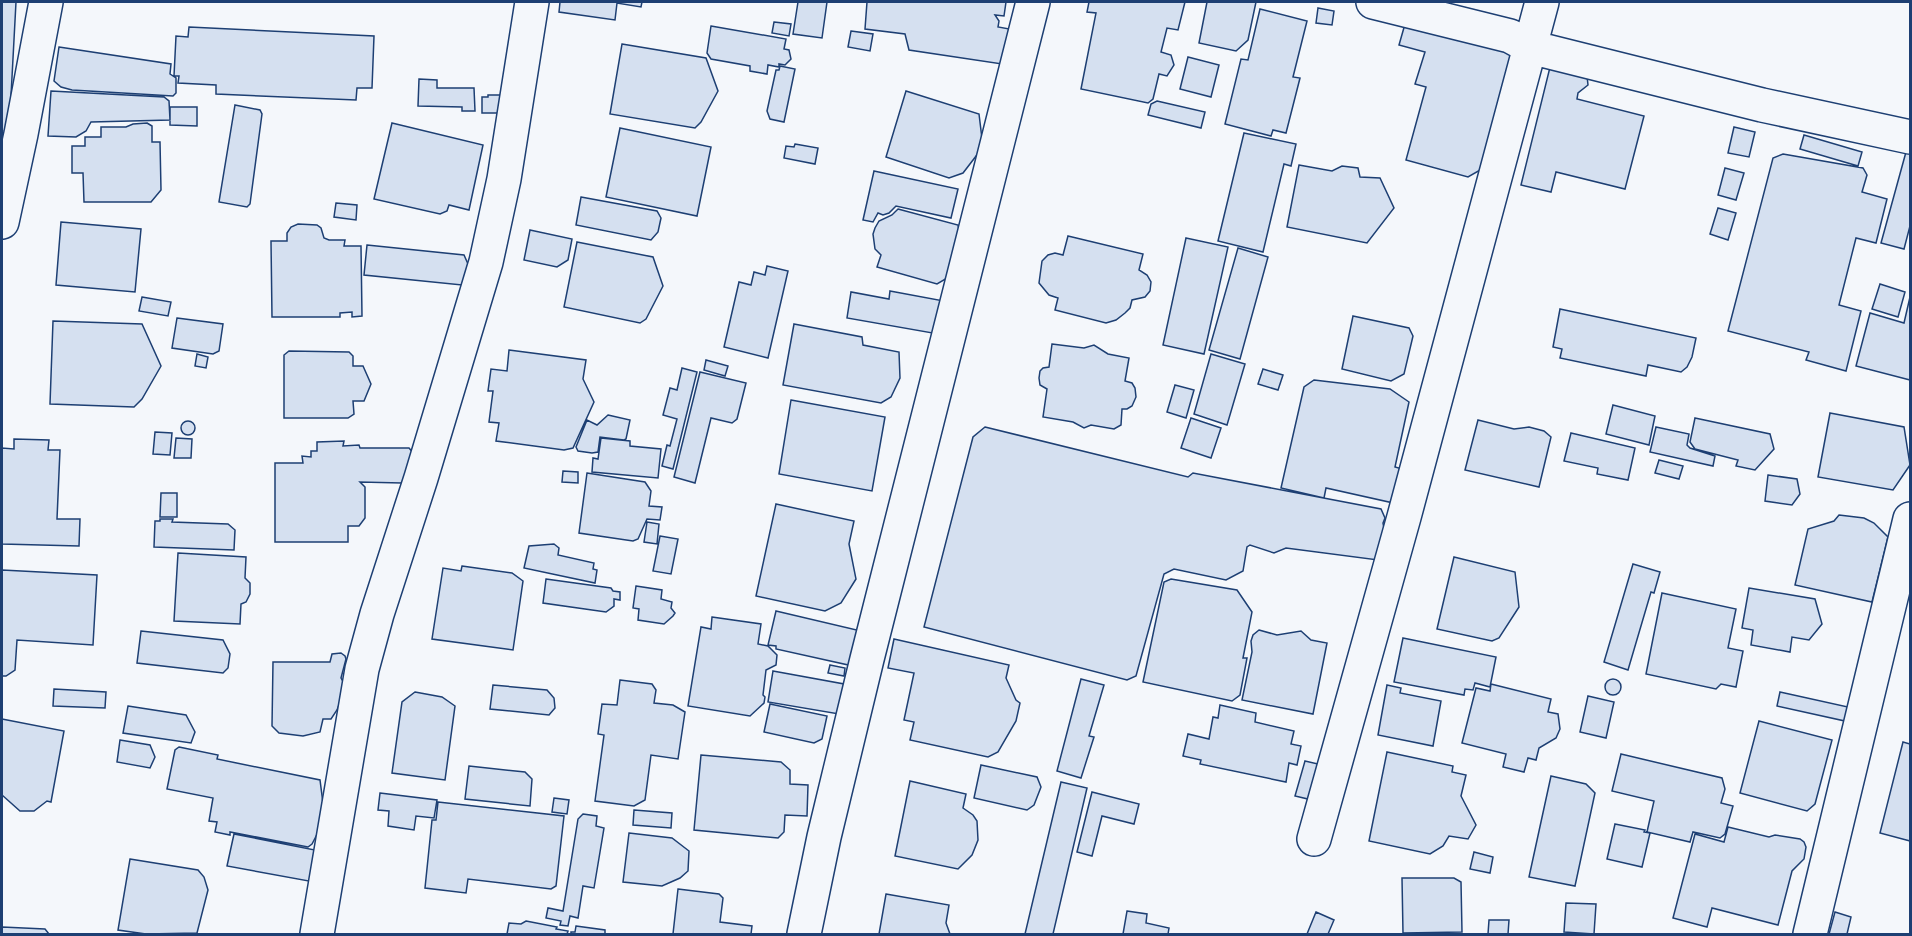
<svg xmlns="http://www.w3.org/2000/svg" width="1912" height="936" font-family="Georgia,serif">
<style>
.building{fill:#d5e0f0;stroke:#1d3f73;stroke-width:1.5}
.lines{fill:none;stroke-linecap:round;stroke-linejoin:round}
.minor-casing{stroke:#1d3f73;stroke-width:36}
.minor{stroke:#f4f7fb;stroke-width:33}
</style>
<rect width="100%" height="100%" fill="#f4f7fb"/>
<path class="building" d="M2 2H16L7 171H2Z
M560 2H642L641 7 617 3 615 20 559 12Z
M798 2H827L822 38 793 34Z
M867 2H1006L1004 16 995 15 999 21 998 27 1015 30 1002 64 909 50 905 34 865 29Z
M1089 2H1185L1178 30 1167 28 1161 52 1171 55 1174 65 1167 76 1159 74 1153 99 1148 103 1081 89 1096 13 1087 12Z
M1207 2H1256L1248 40 1236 51 1199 43Z
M1318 8 1334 11 1332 25 1316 23Z
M1260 9 1307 21 1293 77 1300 78 1286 133 1273 130 1271 136 1225 124 1241 59 1248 60Z
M1407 17 1516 47 1482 169 1468 177 1406 160 1426 87 1415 84 1425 52 1399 45Z
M774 22 791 24 789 36 772 33Z
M711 26 786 39 784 49 789 50 791 59 785 65 779 64V67L768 65 767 74 750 71V66L711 59 707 53Z
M189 27 374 36 372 88H357L356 100 216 94V85L178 83 179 76H174L176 36 188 37Z
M851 31 873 34 870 51 848 47Z
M622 44 706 58 718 91 701 122 695 128 610 114Z
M59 47 171 64 170 74 176 78V93L173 96 72 90 61 87 54 81Z
M1188 57 1219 65 1211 97 1180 89Z
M1552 59 1587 76 1588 85 1578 93 1577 99 1644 116 1625 189 1556 172 1551 192 1521 185Z
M780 66 795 69 784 122 770 119 767 111 776 70H779Z
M419 79 437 80V88H474L475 111H462V107L418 106Z
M51 91 164 97 169 101 170 120 91 122 86 131 76 137 48 136Z
M906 91 979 114 983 147 963 173 949 178 886 157Z
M488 95H505V113H482V97H488Z
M1157 101 1205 112 1201 128 1148 115 1151 104Z
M235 105 260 110 262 114 250 204 247 207 219 202Z
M170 107H197V126L170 125Z
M147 123 152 126V142H160L161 190 151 202H84L83 173H72V146H85V137H101V127H126L133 124Z
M392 123 483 145 469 210 449 205 447 211 440 214 374 199Z
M1734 127 1755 132 1749 157 1728 153Z
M620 128 711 147 697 216 606 197Z
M1244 133 1296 144 1291 166 1284 164 1263 252 1218 241Z
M1804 135 1862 152 1858 166 1800 149Z
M795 144 818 148 815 164 784 158 786 146 794 147Z
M1906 152 1910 153V226L1904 249 1881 243Z
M1783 154 1863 168 1867 175 1862 192 1887 199 1876 243 1856 238 1839 305 1861 311 1846 371 1806 360 1809 352 1728 331 1773 158Z
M1299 165 1332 171 1342 166 1358 168 1360 177 1380 178 1394 208 1367 243 1287 227Z
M1725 168 1744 173 1736 200 1718 195Z
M874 171 958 189 951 218 896 206 889 213 883 215 878 213 873 222 863 220Z
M581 197 657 211 661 218 658 232 651 240 576 225Z
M336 203 357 205 356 220 334 217Z
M1718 208 1736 213 1728 240 1710 234Z
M898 209 958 225 964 253 949 277 937 284 877 267 881 255 875 249 873 234 875 228 879 221 892 215Z
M61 222 141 229 135 292 56 285Z
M298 224 317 225 321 228 324 238 329 240H345L344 246H361L362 316 352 317V312L340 313V317H272L271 241H287V233L291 227Z
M530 230 572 239 568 260 557 267 524 260Z
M1068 236 1143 254 1139 270 1147 275 1151 282 1150 291 1145 297 1132 300 1130 308 1125 313 1116 320 1106 323 1055 310 1058 298 1049 295 1039 283 1042 261 1048 255 1055 253 1063 255Z
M1186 238 1228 247 1204 354 1163 345Z
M577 242 653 257 663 286 646 319 640 323 564 307Z
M367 245 464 255 468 264 462 285 364 275Z
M1238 248 1268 257 1240 359 1209 350Z
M767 266 788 271 768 358 724 347 739 282 751 285 754 272 765 275Z
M1880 284 1905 292 1898 317 1872 309Z
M890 291 944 301 938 334 847 318 851 292 889 299Z
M142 297 171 302 168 316 139 311Z
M1910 297V380L1856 366 1870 313 1904 323Z
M1560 309 1696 338 1692 357 1687 367 1681 372 1648 365 1646 376 1560 358 1562 349 1553 347Z
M1353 316 1409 328 1413 336 1404 374 1391 381 1342 369Z
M177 318 223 324 219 351 213 354 172 348Z
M53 321 142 324 161 366 142 399 134 407 50 404Z
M794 324 862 337 863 345 899 352 900 378 891 397 881 403 783 385Z
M1052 344 1084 348 1094 345 1108 354 1129 358 1125 381 1132 383 1135 388 1136 397 1132 406 1127 409H1122L1121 425 1114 429 1091 425 1084 428 1073 422 1043 417 1047 389 1040 385 1039 378 1040 371 1043 368 1049 367Z
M509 350 586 360 583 379 594 402 573 448 564 450 496 441 499 423 489 422 493 391H488L491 369 507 371Z
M289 351 349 352 353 356V366H363L371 384 364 401H353L354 414 348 418H284V355Z
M197 354 208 357 206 368 195 366Z
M1211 354 1245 364 1227 425 1194 414Z
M706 360 728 366 725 376 704 370Z
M682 368 697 372 673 469 662 466 667 445 670 446 677 419 663 415 670 388 677 390Z
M1263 369 1283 375 1278 390 1258 384Z
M700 372 746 383 737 419 732 423 711 418 695 483 674 477Z
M1314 380 1390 389 1409 402 1395 467 1406 470 1398 504 1326 488 1324 498 1281 488 1304 387Z
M1175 385 1194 390 1186 418 1167 412Z
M791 400 885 417 872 491 779 474Z
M1613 405 1655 416 1649 445 1606 434Z
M1830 413 1904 427 1910 465 1893 490 1818 477Z
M608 415 630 420 626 439 624 440 600 437 598 452 592 453 578 451 576 447 587 420 597 425Z
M1191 418 1221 428 1211 458 1181 448Z
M1695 418 1770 434 1774 449 1755 470 1736 466 1738 460 1695 449 1690 442Z
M1478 420 1514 429 1529 427 1544 431 1551 437 1539 487 1465 470Z
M181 428a7 7 0 1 1 14 0a7 7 0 1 1-14 0Z
M985 427 1188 477 1193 473 1381 509 1385 518 1383 523 1384 528 1378 560 1286 548 1274 553 1250 545 1247 547 1243 571 1226 580 1174 569 1164 574 1136 676 1127 680 924 627 973 437Z
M1656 427 1689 434 1687 445 1690 448 1715 456 1713 466 1650 452Z
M155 432 172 433 170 455 153 454Z
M1571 433 1635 448 1628 480 1597 474 1598 468 1564 461Z
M176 438 192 439 191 458H174Z
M601 438 630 441V446L661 449 658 478 592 472 593 458 598 459Z
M14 439 49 440 48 450H60L57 519H80L79 546 2 544V448L14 449Z
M344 441 343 446 359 445 360 448H409L415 455 411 474 402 483 360 482 365 487V518L359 526H348V542H275V463H303L302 456 311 457V451H317V442Z
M1659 460 1683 466 1679 479 1655 473Z
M563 471 578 472V483L562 482Z
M587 473 645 482 651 491 649 506 662 507 660 520 647 519 638 539 633 541 579 533Z
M1768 475 1797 479 1800 494 1792 505 1765 501Z
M161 493H177V517H160Z
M776 504 854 521 849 544 856 579 841 603 825 611 756 596Z
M1839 515 1864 518 1874 523 1888 537 1872 602 1795 585 1808 529 1834 521Z
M160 519H173L172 522 228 524 235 530 234 550 154 547 155 521H160Z
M647 522 659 524 657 544 644 542Z
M660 536 678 539 671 574 653 571Z
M554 544 559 548 558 555 594 563 593 569 597 570 595 583 524 568 529 546Z
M178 553 246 557 245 578 250 583V594L246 602 241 604 240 624 174 621Z
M1454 557 1515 572 1519 607 1499 638 1492 641 1437 629Z
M1633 564 1660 572 1654 593 1651 592 1628 670 1604 662Z
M462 566 512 573 523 581 513 650 432 639 443 568 461 571Z
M2 570 97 575 93 645 17 640 15 670 6 676H2Z
M546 579 611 588 613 591 620 592V600L614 599V606L606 612 543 603Z
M1171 579 1237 590 1252 612 1243 658H1247L1240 695 1232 701 1143 682 1164 582Z
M636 586 662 590 661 599 672 602 671 608 675 613 673 616 664 624 638 620 639 609 633 608Z
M1749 588 1815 599 1822 624 1809 640 1792 637 1790 652 1751 645 1753 630 1742 628Z
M1662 593 1736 609 1728 648 1743 651 1736 687 1721 684 1716 689 1646 674Z
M776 611 861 631 853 666 776 649V646L768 645Z
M712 617 761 624 758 644 768 646 777 655 776 665 766 670 763 695 765 697 764 703 750 716 688 706 701 627 711 629Z
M1259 630 1277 635 1301 631 1311 640 1327 643 1313 714 1242 700 1252 652 1251 641 1253 635Z
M141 631 223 640 230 654 228 668 223 673 137 663Z
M1403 638 1496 657 1490 687 1475 683 1473 690 1465 689 1464 695 1394 682Z
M894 639 1009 665 1006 678 1016 700 1020 703 1016 721 998 752 988 757 910 740 914 722 904 720 914 673 888 668Z
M341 653 345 656 346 659 341 678 346 687 337 710 331 719H323L320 732 303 736 279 733 272 726 273 662H330L332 654Z
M830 665 845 668 844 676 828 673Z
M773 671 844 684 847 699 839 714 768 702Z
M1605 687a8 8 0 1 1 16 0a8 8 0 1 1-16 0Z
M1081 679 1104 685 1089 736 1094 737 1081 778 1057 771Z
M620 680 652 684 656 690 654 703 673 705 685 712 678 759 651 755 645 800 634 806 595 801 604 735 598 734 602 704 617 705Z
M1491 684 1551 699 1548 712 1558 714 1560 729 1556 738 1539 748 1536 760 1528 758 1524 772 1503 767 1506 754 1462 743 1476 688 1490 691Z
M493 685 547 690 554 698 555 708 549 715 490 709Z
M1387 685 1401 688 1400 693 1441 701 1433 746 1378 735Z
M54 689 106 692 105 708 53 706Z
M415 692 442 697 455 706 445 780 392 773 402 702Z
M1780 692 1848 707 1845 721 1777 706Z
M1588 696 1614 702 1606 738 1580 732Z
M770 704 827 716 822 739 814 743 764 732Z
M1220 705 1256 713 1255 722 1294 731 1291 744 1301 746 1297 765 1289 763 1286 782 1200 764 1201 760 1183 756 1188 734 1209 739 1213 717 1218 718Z
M128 706 186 715 195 732 191 743 123 733Z
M2 719 64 731 51 802 47 801 34 811H20L2 795Z
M1759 721 1832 740 1815 804 1807 811 1740 793Z
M120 740 150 745 155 757 150 768 117 762Z
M1903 742 1910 744V841L1880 833Z
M179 747 218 755 217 759 320 780 325 819 312 844 308 847 230 832V835L215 832 217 822 209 821 213 798 167 789 175 750Z
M1387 752 1453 766 1452 772 1466 775 1461 796 1476 825 1468 839 1449 836 1443 846 1430 854 1369 841Z
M1621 754 1722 778 1725 789 1721 803 1733 806 1725 834 1720 838 1693 832 1690 842 1647 832 1654 801 1612 791Z
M701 755 781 762 790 770V784L808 785 807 816 785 815 784 832 778 838 694 830Z
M1305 761 1318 764 1308 799 1295 796Z
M981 765 1037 777 1041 787 1034 805 1027 810 974 798Z
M469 766 525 772 532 779 530 806 465 799Z
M1551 776 1586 784 1595 793 1575 886 1529 877Z
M910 781 966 794 963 808 973 815 977 821 978 840 972 855 958 869 895 856Z
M1061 782 1087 788 1053 934H1025Z
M1092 792 1139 804 1134 824 1102 816 1092 856 1077 852Z
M380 793 437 800 434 818 416 816 414 830 388 826 389 811 378 810Z
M554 798 569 800 567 814 552 812Z
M438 802 564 816 556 886 551 889 468 879 466 893 425 888 432 820H436Z
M634 810 672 813 671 828 633 825Z
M583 814 597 816 596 826 604 828 594 888 583 886 578 918 570 916 568 926 560 925 561 921 546 918 548 908 563 911 578 819Z
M1615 824 1645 830 1644 832 1650 833 1642 867 1607 859Z
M1728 827 1769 837 1775 835 1800 839 1804 842 1806 847 1804 859 1792 871 1778 925 1712 908 1707 927 1673 918 1695 834 1724 842Z
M629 833 672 838 689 851 688 871 680 878 662 886 623 882Z
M234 834 320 851 314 882 227 866Z
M1474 852 1493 857 1490 873 1470 869Z
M130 859 198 870 204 877 208 890 197 933 146 934 118 930Z
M1402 878H1454L1461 882 1462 932 1403 933Z
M678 889 719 894 723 898 720 922 752 926 751 934H673Z
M886 894 949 905 946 923 950 934H879Z
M1566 903 1596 904 1594 934 1564 932Z
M1127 911 1147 914 1146 923 1169 928 1168 934H1123Z
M1316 912 1334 920 1328 934H1307Z
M1835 912 1851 917 1847 934H1829Z
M1489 920H1509L1508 934H1488Z
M526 921 557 927 556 929 568 931 567 934H507L509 923 521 924Z
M576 926 605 930V934H571V932H575Z
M2 927 45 929 49 934H2Z"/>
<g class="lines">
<defs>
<path id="minor" d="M1373 2 1510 36 1530 47 1762 105 1910 137
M2 222 21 134 46 2
M1314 839 1404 517 1542 2
M317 934 362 669 377 614 421 478 486 262 504 179 532 2
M804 934 824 837 867 659 1033 2
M1810 934 1910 519"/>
</defs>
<use href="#minor" class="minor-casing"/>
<use href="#minor" class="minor"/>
</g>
<rect width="1912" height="936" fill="none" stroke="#1d3f73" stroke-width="6"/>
</svg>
